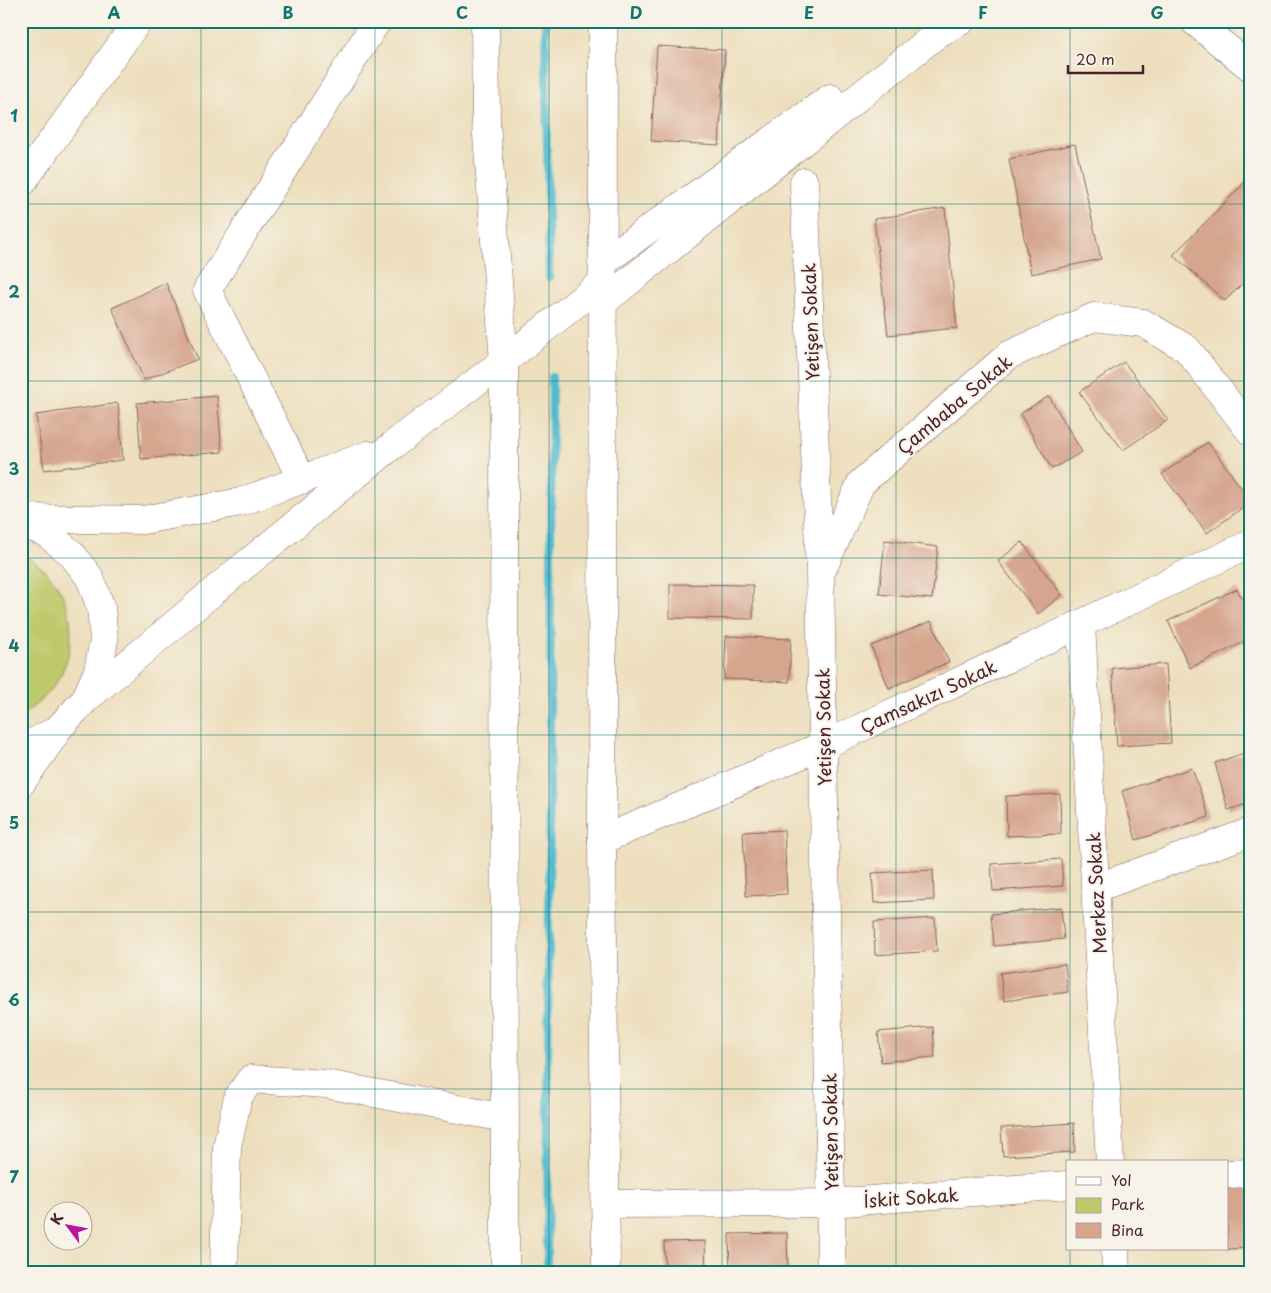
<svg xmlns="http://www.w3.org/2000/svg" width="1271" height="1293" font-family="'Playpen Sans',sans-serif">
<style>
.green{fill:#bdc96b;stroke:#84744b}
.lines{fill:none;stroke-linecap:round;stroke-linejoin:round}
.stream{stroke:#51bacf;stroke-width:8}
.building{fill:#d5a58e}
.minor-casing{stroke:#83625e;stroke-width:29}
.major-casing{stroke:#83625e;stroke-width:29}
.minor{stroke:#fff;stroke-width:28}
.major{stroke:#fff;stroke-width:28}
.grid{fill:none;stroke:#0f766e;stroke-width:1;stroke-opacity:0.55}
.labels{text-anchor:middle;dominant-baseline:central;stroke-width:4;stroke-linejoin:round;paint-order:stroke}
.street-label{font-size:18px;fill:#4a1f2b;stroke:#f7f3e8}
.neatline{fill:none;stroke:#0f766e;stroke-width:2}
.grid-label{font-size:16px;text-anchor:middle;font-weight:bold;fill:#0f766e}
</style>
<rect width="100%" height="100%" fill="#f7f3e8"/>
<filter id="ink" filterUnits="userSpaceOnUse"><feTurbulence type="fractalNoise" baseFrequency=".02" numOctaves="2"/><feDisplacementMap in="SourceGraphic" scale="10" xChannelSelector="R" yChannelSelector="G"/><feConvolveMatrix kernelMatrix="1 2 1 2 8 2 1 2 1" color-interpolation-filters="sRGB"/></filter>
<filter id="wash" filterUnits="userSpaceOnUse"><feTurbulence type="fractalNoise" baseFrequency=".0096" numOctaves="4" result="noise"/><feDisplacementMap in="SourceGraphic" scale="20" xChannelSelector="R" yChannelSelector="G"/><feGaussianBlur stdDeviation="1.12" result="paint"/><feColorMatrix in="noise" values="0 0 0 0 0 0 0 0 0 0 0 0 0 0 0 0 0 1.4 0 .05"/><feComposite in="paint" operator="in"/></filter>
<g filter="url(#wash)">
<rect width="100%" height="100%" fill="#eddfbe"/>
<path class="green" d="M21 554C30 558 36 563 43 569 82 604 79 668 40 701 34 706 29 711 21 714Z"/>
<g class="lines">
<path class="stream" d="M545 21 549 277
M547 1272 552 377"/>
</g>
<g id="blocks">
<path class="building" d="M851 21H868L857 29Z
M657 46 725 50 719 145 651 141Z
M1075 144 1101 259 1031 274 1009 159Z
M1250 177V276L1225 301 1173 255Z
M945 208 957 328 888 335 874 219Z
M166 283 198 359 144 380 112 308Z
M1124 362 1168 420 1123 450 1079 392Z
M217 396 222 452 141 459 137 403Z
M1049 396 1082 452 1052 469 1020 414Z
M118 403 123 460 44 470 36 415Z
M1208 442 1250 500V503L1207 533 1162 474Z
M885 540 938 547 932 599 879 594Z
M1022 542 1062 595 1038 614 998 561Z
M670 584 753 585V619L670 618Z
M1237 589 1250 614V639L1190 668 1168 621Z
M931 621 949 662 889 688 871 646Z
M726 636 791 639 789 682 724 679Z
M1166 664 1171 743 1117 746 1112 668Z
M1250 751V803L1228 810 1215 763Z
M1192 768 1209 817 1136 840 1122 791Z
M1060 794 1061 834 1007 836 1006 796Z
M784 830 787 894 746 896 743 832Z
M1061 859 1063 886 993 891 991 864Z
M933 870 934 900 874 903 872 873Z
M1061 907 1064 939 994 946 991 914Z
M935 918 937 951 875 955 874 922Z
M1065 964 1068 992 1004 1001 1000 973Z
M933 1027 935 1057 881 1062 878 1032Z
M1074 1123 1075 1152 1003 1156 1001 1128Z
M1250 1181V1248L1227 1249V1182Z
M787 1233 788 1272H730L729 1234Z
M705 1241 706 1272H665L664 1242Z"/>
</g>
</g>
<g filter="url(#ink)">
<use href="#blocks" fill-opacity="0" stroke="#83625e" stroke-width="1"/>
<g class="lines">
<defs>
<path id="minor" d="M485 21 486 122 504 361 505 1272
M1194 21 1250 67
M804 182 820 573 831 1203V1272
M21 184 138 21
M602 263 830 98
M602 303 937 34 961 21
M302 480 207 290 377 21
M21 518 143 520 241 502 368 455
M21 523 46 533 71 553 90 578 101 608 104 640 98 671 85 700 57 730 21 749
M823 568 861 483 1009 355 1094 317 1143 323 1187 349 1250 431
M1081 624 1110 1162
M85 700 234 574 393 445 504 361 603 282
M21 783 56 733
M602 840 824 745 1250 544
M1096 888 1250 832
M1227 1174 1250 1173
M605 1204 831 1203 1067 1185
M1115 1249 1116 1272
M224 1272 227 1147 238 1097 251 1079 326 1084 505 1118"/>
<path id="major" d="M603 21 602 840 606 1272"/>
</defs>
<use href="#minor" class="minor-casing"/>
<use href="#major" class="major-casing"/>
<use href="#minor" class="minor"/>
<use href="#major" class="major"/>
</g>
</g>
<path class="grid" d="M201 21V1272M375 21V1272M549 21V1272M722 21V1272M896 21V1272M1070 21V1162M21 204H1250M21 381H1250M21 558H1250M21 735H1250M21 912H1250M21 1089H1250M1070 1249V1272"/>
<g class="labels">
<g class="street-label">
<text transform="translate(810 322) rotate(-92)">Yetişen Sokak</text>
<text transform="translate(954 404) rotate(-40)">Çambaba Sokak</text>
<text transform="translate(928 696) rotate(-25)">Çamsakızı Sokak</text>
<text transform="translate(823 727) rotate(-91)">Yetişen Sokak</text>
<text transform="translate(1096 893) rotate(-93)">Merkez Sokak</text>
<text transform="translate(830 1132) rotate(-91)">Yetişen Sokak</text>
<text transform="translate(911 1197) rotate(-4)">İskit Sokak</text>
</g>
</g>
<rect width="1271" height="1293" fill="none" stroke="#f7f3e8" stroke-width="55"/>
<rect x="1066" y="1160" width="162" height="90" fill="#f7f3e8" stroke="#b29e9c"/>
<rect x="1076" y="1177" width="25" height="8" fill="#ffffff" stroke="#b29e9c"/>
<text x="1111" y="1186" font-size="15" fill="#4a1f2b">Yol</text>
<rect x="1076" y="1198" width="25" height="15" fill="#bdc96b" stroke="#b29e9c"/>
<text x="1111" y="1210" font-size="15" fill="#4a1f2b">Park</text>
<rect x="1076" y="1223" width="25" height="15" fill="#d5a58e" stroke="#b29e9c"/>
<text x="1111" y="1236" font-size="15" fill="#4a1f2b">Bina</text>
<g transform="translate(68 1226) rotate(302)"><circle r="24" fill="#f7f3e8" stroke="#b29e9c"/>
<path d="M0-4L9 19L0 12L-9 19Z" fill="#b5179e"/>
<text y="-8" font-size="14" font-weight="bold" text-anchor="middle" fill="#4a1f2b">K</text>
</g>
<path d="M1068 65v8h75v-8" fill="none" stroke="#4a1f2b" stroke-width="2.5"/>
<text x="1076" y="65" font-size="15" fill="#4a1f2b" stroke="#f7f3e8" stroke-width="4" paint-order="stroke">20 m</text>
<rect x="28" y="28" width="1216" height="1238" class="neatline"/>
<g class="grid-label">
<text x="114" y="19">A</text>
<text x="288" y="19">B</text>
<text x="462" y="19">C</text>
<text x="636" y="19">D</text>
<text x="809" y="19">E</text>
<text x="983" y="19">F</text>
<text x="1157" y="19">G</text>
<text x="14" y="122">1</text>
<text x="14" y="298">2</text>
<text x="14" y="475">3</text>
<text x="14" y="652">4</text>
<text x="14" y="829">5</text>
<text x="14" y="1006">6</text>
<text x="14" y="1183">7</text>
</g>
</svg>
